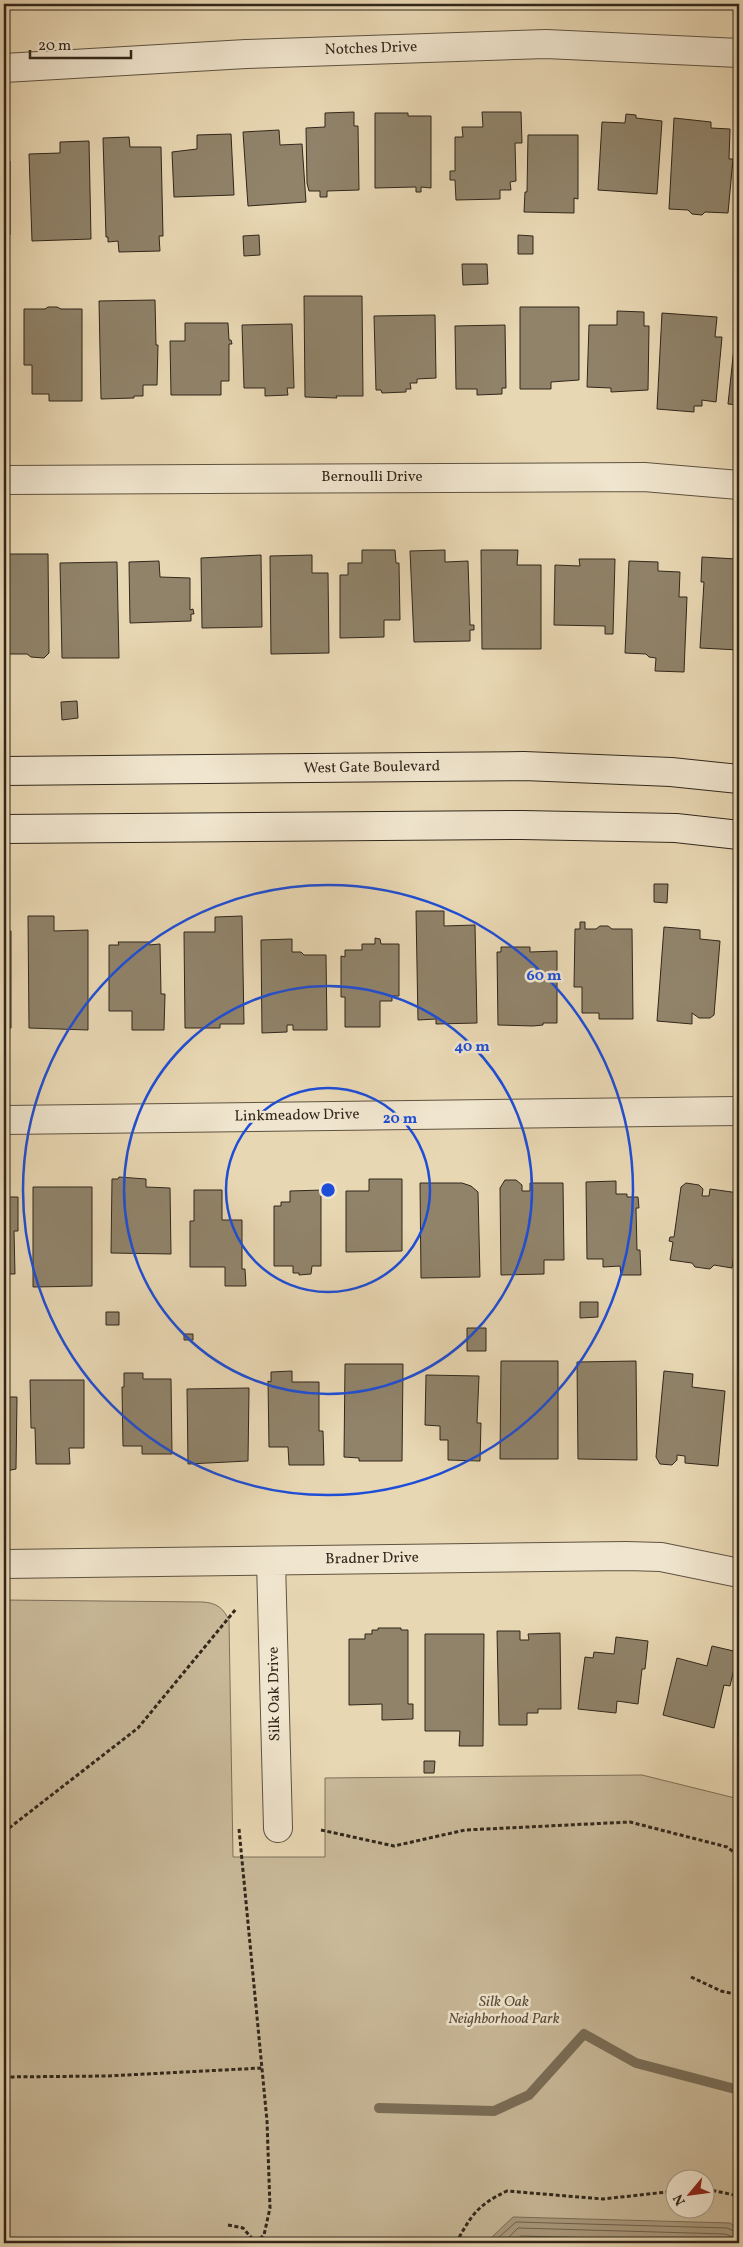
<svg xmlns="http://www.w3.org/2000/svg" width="743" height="2247" font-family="Vollkorn,serif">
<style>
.green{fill:#c9b999;stroke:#7d705a;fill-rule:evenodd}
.water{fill:#aa9b7f;stroke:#7a6d57}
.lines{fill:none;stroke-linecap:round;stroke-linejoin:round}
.shore{stroke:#6e614d;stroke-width:1}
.stream{stroke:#7a6d57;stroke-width:10}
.building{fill:#90836a;stroke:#31271b}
.street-casing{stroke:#5f5341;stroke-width:30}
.secondary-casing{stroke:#31271b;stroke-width:30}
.path{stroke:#31271b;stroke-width:3;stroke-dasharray:4 2.5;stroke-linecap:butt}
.street{stroke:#f0e5ce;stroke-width:28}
.secondary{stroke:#f0e5ce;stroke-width:28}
.ring{fill:none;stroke:#1d4ed8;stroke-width:2.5}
.labels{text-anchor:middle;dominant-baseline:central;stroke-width:5;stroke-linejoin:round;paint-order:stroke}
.street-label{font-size:15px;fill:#31271b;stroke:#f0e5ce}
.park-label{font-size:15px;font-style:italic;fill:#574c3a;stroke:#f0e5ce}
.centre{fill:#1d4ed8;stroke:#f0e5ce;stroke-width:2.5}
.ring-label{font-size:15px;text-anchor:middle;font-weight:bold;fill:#1d4ed8;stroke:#f0e5ce;stroke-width:5;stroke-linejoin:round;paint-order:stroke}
</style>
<rect width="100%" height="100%" fill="#e8d7b3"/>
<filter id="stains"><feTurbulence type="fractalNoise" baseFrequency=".004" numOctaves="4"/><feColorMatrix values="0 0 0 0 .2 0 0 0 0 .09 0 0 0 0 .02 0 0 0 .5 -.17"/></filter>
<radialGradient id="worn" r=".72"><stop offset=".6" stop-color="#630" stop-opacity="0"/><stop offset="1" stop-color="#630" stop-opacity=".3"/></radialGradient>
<path class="green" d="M4 1600 203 1602C217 1603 223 1608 229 1620L233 1857H325V1778L642 1775 739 1799V2243H4ZM676 2180H706V2210H676Z"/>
<path class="water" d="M513 2217 730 2223 739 2229V2243H491L493 2236Z"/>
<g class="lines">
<path class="shore" d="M497 2243 498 2238 516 2222 727 2228 739 2233
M503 2243 518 2228 725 2234 739 2239
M512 2243 521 2236 723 2241 727 2243"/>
<path class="stream" d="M379 2108 494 2111 529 2095 584 2034 636 2063 739 2090"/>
</g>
<path class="building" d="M354 112V126H358L359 190 327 191V197H320V191H309L307 183 306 128 325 127V113Z
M482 112H521L522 143H515L516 181 510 182 511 190H500V199L456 200 455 180H450V171H455V137H463L462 127H483Z
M375 113H408V116H431V188L421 187V192H416V187L375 188Z
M626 114 636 115V118L662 121 657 194 598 190 602 122 625 123Z
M674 118 711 122V128L730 129 729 159H733L728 213 705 212 702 215 692 214 688 210 669 209Z
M279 130 280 145 302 144 306 202 248 206 243 132Z
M231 134 234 195 174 197 172 152 197 149V135Z
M528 135H578V199L574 198V213L524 212 525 192H527Z
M129 137 130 147H161L163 236H159L160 251 119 252 118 241 108 242V237H106L103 138Z
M89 141 91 239 32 241 29 154 60 153V142Z
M4 150H7V161H10V235H4Z
M259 235 260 255 244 256 243 236Z
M518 235 533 236V254H518Z
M462 264H487L488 284 463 285Z
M304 296H362L363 396H336L337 398 305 397Z
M155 300 156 345H158L157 385H143V396H134V398L101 399 99 301Z
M48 307H57L61 309H82V401H49V394H32V365H24V309H45Z
M520 307H579V380L551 382V389H520Z
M738 310H739V405L728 404Z
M617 311 644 312V326H649L648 390 611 392V388L587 387 589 325H617Z
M662 313 717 317 715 337H722L716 402 702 400V406H694V412L657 409Z
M435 315 436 378 417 379V383H410L411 389H406V392L382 393 381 390H376L374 316Z
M185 323H228L229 340H231L232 344H229V381H221V395H171L170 341H185Z
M292 324 294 388H287L288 395 265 396V388H244L242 325Z
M505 325 506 388H502V394L477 395V389H456L455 326Z
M362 550H395L396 563H399L400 620H384V637L340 638V575H348V563H362Z
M445 550V562L468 561 470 625H474V630H470V641L414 642 410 551Z
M481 550H518L517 565H541V649H482Z
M4 554H48L49 653 44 658 31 657 27 654H4Z
M261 555 262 627 202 628 201 558Z
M312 555V573H328L329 653 271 654 270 556Z
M702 557 736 559 735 571H739V650L700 648 704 582H701Z
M579 559H615L613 634H605V626L554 625 555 565 580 566Z
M159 561 160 577 190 578V610L193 609 194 614H191V621L130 623 129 562Z
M629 561 658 562V571L680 572 679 597H687L684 672 655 671 656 658 649 657 646 654 625 653Z
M117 562 119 658H62L60 563Z
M77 701 78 718 62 720 61 702Z
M654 884H668L667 903 654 902Z
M416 911H444V926L475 925 477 1023 436 1024V1019L418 1020Z
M28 916H54V931L88 930V1030L29 1028Z
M242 916 244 1024H220V1028H185L184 932H215V917Z
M580 922H585V929H596L600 926H608L612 929H632L633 1019H599V1013H582V987H574L575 929H580Z
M664 927 700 930V939L720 941 714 1015 710 1018H699L692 1013V1024L657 1021Z
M4 931H11V1028H4Z
M375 938 380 939 381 944H399V996H392V1001H380V1027H345V997H341V956L345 957V950H362V944H375Z
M292 939V952H301L304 955H326L327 1030H293V1025H287V1032L262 1033 261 940Z
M118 942H149V945L160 944 161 994H165L164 1030H132V1011H109V945H119Z
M501 947H530V952L557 951V1023H543V1025L533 1026 498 1025 497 952H501Z
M119 1177 146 1179V1187L170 1188 171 1254 111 1253 112 1179H118Z
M369 1179H402V1251L346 1252V1191H369Z
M505 1180H516L522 1185V1191H530V1183H563L564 1260H544V1274L501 1275 500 1188Z
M616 1181V1194H627V1197H638L639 1208H636L637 1250H640L641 1275H621L620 1266 603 1267V1259H587L586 1182Z
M420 1183H462L471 1186 478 1192 480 1277 421 1278Z
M686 1183 699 1185 703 1189 702 1196H709L710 1189 739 1193V1218L732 1268 714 1265 710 1269 695 1267 692 1263 670 1260 673 1242 669 1241 670 1237H674L681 1187Z
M33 1187H92V1286L33 1287Z
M194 1190H222V1220H242V1269H245L246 1286H225V1267H190V1221H194Z
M323 1190V1196H321V1266H312L311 1274 299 1275V1273H293V1266H274V1206H281V1202H290V1191Z
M4 1197H18V1231H14L15 1274H4Z
M580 1302H598V1317L580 1318Z
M106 1312H119V1325H106Z
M467 1328H486V1351H467Z
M184 1334H193V1340H184Z
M501 1361H558V1459H500Z
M636 1361 637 1460 578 1459 577 1362Z
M345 1364H403L402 1461H359V1458L344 1457Z
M292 1371V1382H319V1431H323L324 1465H289L288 1447H269L268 1381 271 1382V1372Z
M664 1371 693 1374 692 1387 725 1391 718 1466 685 1463V1456L677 1455V1460L672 1465 660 1464 656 1457Z
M124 1373H143V1379H171L172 1454H142V1446H123L122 1387H124Z
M426 1375 479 1376 477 1423H481L480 1461 448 1460V1440H440V1426L425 1425Z
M30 1380H84V1448H69L70 1464H36L35 1428H31Z
M249 1388 248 1461 188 1464 187 1389Z
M4 1397H17L16 1469 11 1470H4Z
M378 1628H401V1630H408V1704H413V1719L382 1720V1704L349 1705V1639H365V1634H372V1630H378Z
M497 1631H520V1640H529L528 1634 560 1633 561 1709H538V1713H527V1725H499Z
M425 1634H484L483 1746H459L460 1731H425Z
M616 1637 648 1641 645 1669H642L638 1704 617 1701 616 1713 578 1709 585 1657 593 1658 594 1652 614 1654Z
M712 1646 738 1652 730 1686 724 1685 714 1728 663 1715 677 1658 707 1666Z
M424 1761H435L434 1773H424Z"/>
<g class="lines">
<defs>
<path id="street" d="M4 68 246 54 546 44 739 53
M4 480 644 477 739 485
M4 1120 739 1111
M271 1561 278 1828
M4 1564 626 1556 661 1557 739 1573"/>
<path id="secondary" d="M4 771 524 766 671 772 739 779
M4 829 522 825 676 828 739 835"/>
</defs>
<use href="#street" class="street-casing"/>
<use href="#secondary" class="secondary-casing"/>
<path class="path" d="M239 1829 267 2121 270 2208 264 2235 256 2242
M321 1830 394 1846 465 1830 630 1822 727 1847 739 1856
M4 1832 138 1728 236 1609
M691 1977 721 1991 739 1995
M4 2077 107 2076 262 2068
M706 2189 739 2196
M228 2225 243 2228 256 2243
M456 2243C471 2216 477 2205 507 2191L603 2199 676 2191"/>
<use href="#street" class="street"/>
<use href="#secondary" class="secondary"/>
</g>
<g class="ring">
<circle cx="328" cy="1190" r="102"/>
<circle cx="328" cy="1190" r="204"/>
<circle cx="328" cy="1190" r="305"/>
</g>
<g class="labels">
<g class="street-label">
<text transform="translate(371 49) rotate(-2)">Notches Drive</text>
<text x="372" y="477">Bernoulli Drive</text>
<text transform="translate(372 768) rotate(-1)">West Gate Boulevard</text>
<text transform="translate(297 1116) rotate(-1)">Linkmeadow Drive</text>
<text transform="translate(372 1559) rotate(-1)">Bradner Drive</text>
<text transform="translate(275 1694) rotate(-91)">Silk Oak Drive</text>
</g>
<g class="park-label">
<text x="504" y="2002">Silk Oak<tspan x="504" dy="17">Neighborhood Park</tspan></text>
</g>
</g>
<circle cx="328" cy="1190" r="8" class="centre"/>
<g class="ring-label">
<text x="544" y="980">60 m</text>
<text x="472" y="1051">40 m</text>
<text x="400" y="1123">20 m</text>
</g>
<rect width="743" height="2247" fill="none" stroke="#e8d7b3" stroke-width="20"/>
<rect x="5" y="5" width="733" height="2237" fill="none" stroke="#31271b" stroke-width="2.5"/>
<rect x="10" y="10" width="723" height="2227" fill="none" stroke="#31271b"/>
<g transform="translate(690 2194) rotate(241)"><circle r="24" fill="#f0e5ce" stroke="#a49986"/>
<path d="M0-4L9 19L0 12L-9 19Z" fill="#8f2418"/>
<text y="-8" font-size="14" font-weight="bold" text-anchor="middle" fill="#31271b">N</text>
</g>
<path d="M30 50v8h101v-8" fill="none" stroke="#31271b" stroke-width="2.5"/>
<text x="38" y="50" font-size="15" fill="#31271b" stroke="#f0e5ce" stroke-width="4" paint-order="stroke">20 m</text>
<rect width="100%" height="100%" filter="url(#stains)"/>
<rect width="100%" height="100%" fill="url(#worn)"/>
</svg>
